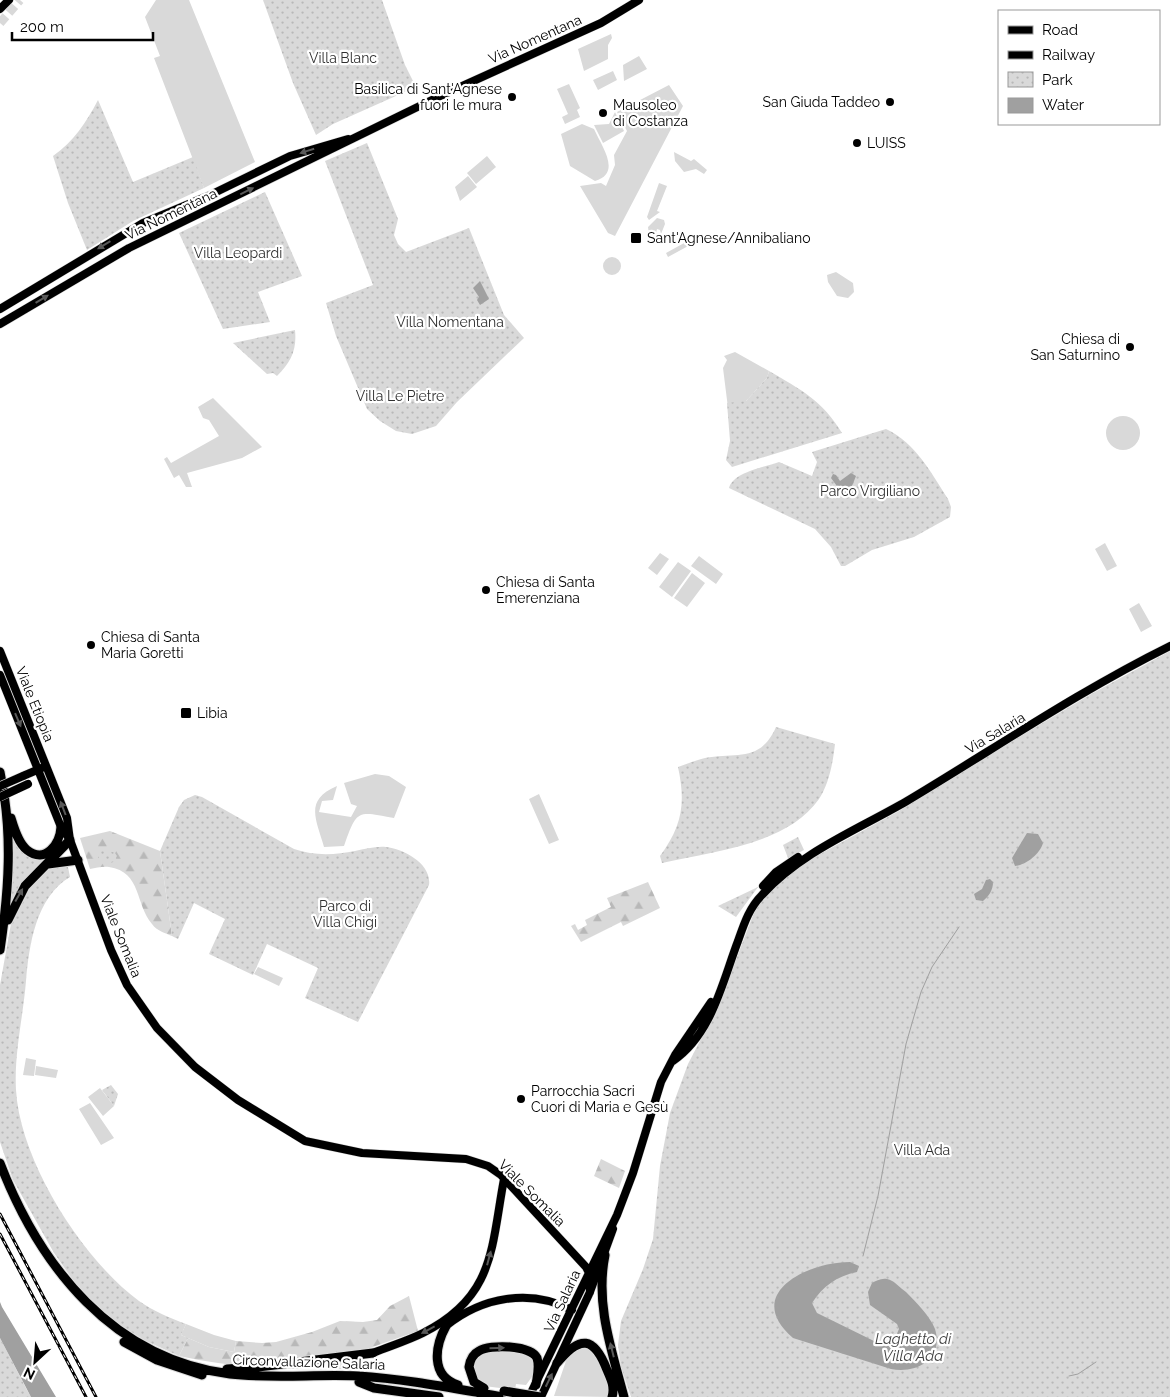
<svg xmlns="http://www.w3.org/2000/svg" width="1170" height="1397" font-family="Raleway,sans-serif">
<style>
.green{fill:#d9d9d9}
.forest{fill:url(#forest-firs)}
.park{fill:url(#park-dots)}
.water{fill:#a0a0a0}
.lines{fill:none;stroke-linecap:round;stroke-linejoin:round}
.stream{stroke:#a0a0a0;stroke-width:1}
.highway-tunnel{stroke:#d9d9d9;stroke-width:9;stroke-dasharray:9 4.5;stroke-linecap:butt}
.major-casing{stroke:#dbdbdb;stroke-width:9}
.highway-casing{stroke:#dbdbdb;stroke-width:11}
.major{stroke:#000;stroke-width:8}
.highway{stroke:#000;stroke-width:9}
.rail-casing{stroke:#000;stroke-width:3}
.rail{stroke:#fff;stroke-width:1;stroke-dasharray:4;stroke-linecap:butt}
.major-bridge-casing{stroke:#dbdbdb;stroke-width:9;stroke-linecap:butt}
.highway-bridge-casing{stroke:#dbdbdb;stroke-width:11;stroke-linecap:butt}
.major-bridge{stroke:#000;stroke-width:8}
.highway-bridge{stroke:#000;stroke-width:9}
.oneway{fill:#595959}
.poi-dot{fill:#000;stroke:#fff;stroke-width:2}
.labels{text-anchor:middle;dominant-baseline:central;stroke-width:4.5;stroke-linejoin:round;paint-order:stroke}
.street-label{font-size:14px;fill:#000;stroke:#fff}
.park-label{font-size:14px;fill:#303030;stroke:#fff}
.poi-label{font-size:14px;fill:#000;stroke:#fff;text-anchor:start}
.water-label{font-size:15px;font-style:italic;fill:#414141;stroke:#fff}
</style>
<defs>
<pattern id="forest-firs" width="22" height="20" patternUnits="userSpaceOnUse" patternTransform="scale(1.25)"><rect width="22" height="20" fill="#d9d9d9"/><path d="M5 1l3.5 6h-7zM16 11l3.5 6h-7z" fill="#b8b8b8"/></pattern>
<pattern id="park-dots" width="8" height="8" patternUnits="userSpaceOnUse" patternTransform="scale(1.25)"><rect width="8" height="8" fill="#d9d9d9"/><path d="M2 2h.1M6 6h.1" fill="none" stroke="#b8b8b8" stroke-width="1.8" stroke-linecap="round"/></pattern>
</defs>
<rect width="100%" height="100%" fill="#fff"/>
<path class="green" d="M156 0H189L255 162 204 188 154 58 160 56 145 17Z
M611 34 612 38 608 45V59L584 71 578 49Z
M639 56 647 69 624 81 623 65Z
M613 71 617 80 598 90 593 80Z
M569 84 580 108 577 110 580 117 565 124 562 117 568 114 557 89Z
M669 85 683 106 615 236 608 233 580 186 601 183 606 186 615 165 614 155 627 131 617 112Z
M615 112 624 131 603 143 594 125 609 124Z
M582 124 594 129C602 147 622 173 595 181L570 166 561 134Z
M674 152 691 161 694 159 707 170 704 174 696 169 684 172 675 161Z
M487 156 496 167 476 184 467 173Z
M468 176 477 187 460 201 455 187Z
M659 183 667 186 657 211 660 212 649 220 647 217Z
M657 218 664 220 665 224 661 234 660 230 657 229 656 233 659 234 658 238 654 239 649 235 648 227Z
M709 236V240L690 245 668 257 666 253 686 242Z
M603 266a9 9 0 1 1 18 0a9 9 0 1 1-18 0Z
M836 272 853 283 854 292 848 298 837 296 828 282 827 275Z
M735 352 769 371 767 378 746 401 731 432 723 368 727 360 724 356Z
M213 398 262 447 242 458 187 473 192 487H186L179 475 174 478 164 459 167 457 171 463 219 436 209 420 203 418 198 407Z
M1106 433a17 17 0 1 1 34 0a17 17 0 1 1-34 0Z
M1105 543 1117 566 1107 571 1095 549Z
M660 553 669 559 657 575 648 568Z
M699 556 723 574 716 584 691 566Z
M678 562 691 571 672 597 659 587Z
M692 573 705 583 687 607 674 598Z
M1139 603 1152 626 1141 632 1129 609Z
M375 774 389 776 406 787 394 818C357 811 357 809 344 846L324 847C316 819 304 800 337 786L333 800 322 801 319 812 351 817 357 806 351 804 344 783Z
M539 794 559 840 549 844 529 799Z
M258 967 283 978 279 986 254 974Z
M26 1058 36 1060 34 1076 23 1075Z
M36 1066 58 1070 56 1078 35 1075Z
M100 1088 114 1106 103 1116 88 1097Z
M90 1103 114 1138 101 1145 79 1109Z
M186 1324 214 1335 236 1341 234 1352 209 1347 181 1335Z
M582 1346 592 1349 610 1385 609 1397 554 1396 568 1355Z
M485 1351H524L535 1361 534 1374 526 1385 516 1384 515 1390 484 1386 477 1381 472 1361Z"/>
<path class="forest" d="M110 831 160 851 172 936C165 933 157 931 152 924 135 905 142 872 109 867 103 866 96 868 90 869L80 838Z
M648 882 660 908 623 926 621 922 581 942 571 926 575 924 578 930 587 925 585 920 611 907 607 898Z
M601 1159 625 1171 619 1188 594 1176Z
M409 1296 418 1331 367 1349 350 1369C290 1370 238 1369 179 1356L188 1338 209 1347 234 1352 236 1341 262 1343 276 1342 312 1332 340 1321 363 1322 377 1320 390 1306Z"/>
<path class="park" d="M263 0H382L405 65 416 87 333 124 316 135 293 83Z
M98 100 133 182 193 157 204 188 133 221 87 250 68 203 53 156C74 141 86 123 98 100Z
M367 143 398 219 394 235 398 244 406 252 469 228 504 315 524 338 457 402 436 426 412 434 396 431 380 421 367 409 336 336 326 303 373 285 325 161Z
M265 192 302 276 258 292 270 322 223 329 179 233Z
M295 330C297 350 291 362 277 376L273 373 267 374 233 343Z
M769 371C800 389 823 401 842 433L732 467 726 460 730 441 727 403 746 401 767 378Z
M886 429C916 443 931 473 948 499L951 507 950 517 914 537 872 550 845 566H841L831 547 815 529 729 488C733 472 765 467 779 462L812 476 817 462 812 452Z
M1170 651V1397H631L621 1367 618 1345 621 1321 643 1269 653 1239 660 1166 670 1113 688 1064 718 1006 757 905 778 882 809 860 899 811 928 791 1093 693Z
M776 727 835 744C833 762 829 784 819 799 787 845 713 851 662 863L660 856C682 826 686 804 678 767 687 764 696 760 705 758 737 752 760 763 776 727Z
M195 795 202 797 294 849C314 856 335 855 355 851 365 849 376 846 386 847 404 849 432 864 429 885L358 1022 305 998 318 968 267 944 253 975 209 954 225 919 194 903 178 939 172 936 160 851 179 807 184 800Z
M11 829 21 847 51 854 9 910Z
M798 837 804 850 788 858 783 845Z
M102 848 115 853 117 856 115 861 111 863 98 858 99 849Z
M67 862 70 877C36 897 29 945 26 981 23 1018 14 1053 16 1090 20 1161 82 1259 139 1301 153 1311 170 1318 186 1324L181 1335 188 1338 179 1356 146 1341 116 1323 90 1302 80 1290 54 1253 13 1180 0 1142V985L12 918 25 890 48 866Z
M758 887 736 917 718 906Z
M111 1085 118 1094 114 1106 102 1090Z
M0 1338 27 1390 31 1397H0Z"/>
<path class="water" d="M480 281 489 299 480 305 477 300 479 297 473 288Z
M851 473 856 476 852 486 854 489 846 494 842 493 831 478 833 474 836 475 840 481Z
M1027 833 1038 834 1043 843C1040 854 1026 865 1015 866L1012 858Z
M990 879 993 882C993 890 989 896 983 901L976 900 974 894 982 889 986 880Z
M850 1262 859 1266 857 1272C837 1276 823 1286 812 1303L817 1313 878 1343 895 1338 899 1329 897 1324 870 1305 868 1292 872 1283C876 1281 881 1278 887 1279 894 1280 900 1288 906 1292 916 1302 930 1316 935 1329 944 1359 917 1374 891 1369L793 1338C742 1294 807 1262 850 1262Z
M0 1302 2 1307 56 1397H31L0 1338Z"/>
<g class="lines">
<path class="stream" d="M863 1256 878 1196 906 1044 921 992 932 967 959 927
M1069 1376 1078 1374 1096 1362"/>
<path class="highway-tunnel" d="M0 23 20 0"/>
<defs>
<path id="major" d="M0 9 9 0
M0 309 143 223 208 196 290 156 348 139
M0 324 129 248 438 97 601 23 639 0
M0 651 67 818 70 840
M0 675 61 827 70 840 111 950 127 985 157 1028 195 1067 238 1100 305 1141 362 1153 466 1159 488 1166 501 1175 586 1267 589 1273 590 1292
M23 776 44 767
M763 886 776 872 798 857
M673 1061C712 1034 722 983 738 941 744 924 749 908 762 895 801 852 857 830 907 801 994 749 1079 691 1170 646
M446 1326C482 1297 530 1288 572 1310
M373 1353C390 1346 407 1341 423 1333 495 1297 491 1248 504 1179
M529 1397 617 1215 633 1173 661 1082 675 1055 711 1002
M541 1397 590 1292 613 1229"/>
<path id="highway" d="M0 772C13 832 9 890 0 950
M11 818C14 828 18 843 27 850 46 865 60 843 61 827
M48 864 78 860
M8 920 25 886 70 840
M0 1163C40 1267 113 1359 230 1374 273 1379 316 1374 358 1376 407 1379 456 1389 504 1397
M605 1255C595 1304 612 1351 624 1397
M446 1326C435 1346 430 1376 458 1385
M124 1342 157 1360 202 1375
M557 1363C580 1335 594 1336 607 1370 611 1379 615 1387 612 1397
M227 1369 258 1367 373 1353
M359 1382 374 1388 439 1397
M484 1388 474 1382 469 1367C470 1360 473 1354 479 1351 490 1344 531 1345 537 1358 540 1367 537 1377 536 1385"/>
</defs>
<use href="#major" class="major-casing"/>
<use href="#highway" class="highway-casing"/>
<use href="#major" class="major"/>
<use href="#highway" class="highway"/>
<defs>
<path id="rail" d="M0 1214 96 1397
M0 1234 86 1397"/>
</defs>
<use href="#rail" class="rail-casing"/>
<use href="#rail" class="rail"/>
<defs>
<path id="major-bridge" d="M0 786 23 776
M0 797 28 784"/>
<path id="highway-bridge" d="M504 1391 540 1397"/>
</defs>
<use href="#major-bridge" class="major-bridge-casing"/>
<use href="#highway-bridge" class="highway-bridge-casing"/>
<use href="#major-bridge" class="major-bridge"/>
<use href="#highway-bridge" class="highway-bridge"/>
</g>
<defs><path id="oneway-solid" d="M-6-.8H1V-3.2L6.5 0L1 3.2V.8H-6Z" transform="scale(1.25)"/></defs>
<g class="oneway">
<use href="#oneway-solid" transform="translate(307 151) rotate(163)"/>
<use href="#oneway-solid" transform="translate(247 191) rotate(-26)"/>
<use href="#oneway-solid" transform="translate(104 245) rotate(149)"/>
<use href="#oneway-solid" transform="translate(42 299) rotate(-31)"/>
<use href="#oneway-solid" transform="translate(18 720) rotate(67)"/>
<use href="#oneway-solid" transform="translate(63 808) rotate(-111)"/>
<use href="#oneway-solid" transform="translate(19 895) rotate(-60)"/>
<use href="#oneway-solid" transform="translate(489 1258) rotate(-75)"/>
<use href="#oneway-solid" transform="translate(428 1330) rotate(152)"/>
<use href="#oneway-solid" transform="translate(497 1348) rotate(-1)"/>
<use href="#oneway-solid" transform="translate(612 1350) rotate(-104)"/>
<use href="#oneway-solid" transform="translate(549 1380) rotate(-64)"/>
</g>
<g class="poi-dot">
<circle cx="512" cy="97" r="5"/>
<circle cx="890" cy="102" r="5"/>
<circle cx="603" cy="113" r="5"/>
<circle cx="857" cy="143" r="5"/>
<rect x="630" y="232" width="12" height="12" rx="2.5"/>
<circle cx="1130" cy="347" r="5"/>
<circle cx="486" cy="590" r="5"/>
<circle cx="91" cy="645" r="5"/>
<rect x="180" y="707" width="12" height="12" rx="2.5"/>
<circle cx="521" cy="1099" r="5"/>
</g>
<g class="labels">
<g class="street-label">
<text transform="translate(535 39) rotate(-24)">Via Nomentana</text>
<text transform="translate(171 214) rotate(-26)">Via Nomentana</text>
<text transform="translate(35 704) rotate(68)">Viale Etiopia</text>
<text transform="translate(995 733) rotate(-31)">Via Salaria</text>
<text transform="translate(121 936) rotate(68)">Viale Somalia</text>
<text transform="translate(532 1193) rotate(45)">Viale Somalia</text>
<text transform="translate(562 1301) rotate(-65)">Via Salaria</text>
<text transform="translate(309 1362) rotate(2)">Circonvallazione Salaria</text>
</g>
<g class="park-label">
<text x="343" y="58">Villa Blanc</text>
<text x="238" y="253">Villa Leopardi</text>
<text x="450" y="322">Villa Nomentana</text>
<text x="400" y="396">Villa Le Pietre</text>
<text x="870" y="491">Parco Virgiliano</text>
<text x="345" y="906">Parco di<tspan x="345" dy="16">Villa Chigi</tspan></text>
<text x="922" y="1150">Villa Ada</text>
</g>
<g class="poi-label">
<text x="502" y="89" text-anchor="end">Basilica di Sant'Agnese<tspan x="502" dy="16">fuori le mura</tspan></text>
<text x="880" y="102" text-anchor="end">San Giuda Taddeo</text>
<text x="613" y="105">Mausoleo<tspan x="613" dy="16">di Costanza</tspan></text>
<text x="867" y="143">LUISS</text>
<text x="647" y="238">Sant'Agnese/Annibaliano</text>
<text x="1120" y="339" text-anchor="end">Chiesa di<tspan x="1120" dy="16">San Saturnino</tspan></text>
<text x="496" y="582">Chiesa di Santa<tspan x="496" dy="16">Emerenziana</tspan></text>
<text x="101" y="637">Chiesa di Santa<tspan x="101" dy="16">Maria Goretti</tspan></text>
<text x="197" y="713">Libia</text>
<text x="531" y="1091">Parrocchia Sacri<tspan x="531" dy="16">Cuori di Maria e Gesù</tspan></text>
</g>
<g class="water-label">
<text x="913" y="1339">Laghetto di<tspan x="913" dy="17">Villa Ada</tspan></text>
</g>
</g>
<rect x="998" y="10" width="162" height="115" fill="#ffffff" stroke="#999999"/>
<rect x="1008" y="26" width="25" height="8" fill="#000000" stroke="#999999"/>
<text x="1042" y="35" font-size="15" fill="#000000">Road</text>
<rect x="1008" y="51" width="25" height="8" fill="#000000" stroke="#999999"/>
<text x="1042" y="60" font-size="15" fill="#000000">Railway</text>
<rect x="1008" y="72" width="25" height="15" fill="url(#park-dots)" stroke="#999999"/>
<text x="1042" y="85" font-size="15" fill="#000000">Park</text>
<rect x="1008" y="98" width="25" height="15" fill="#a0a0a0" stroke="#999999"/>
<text x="1042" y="110" font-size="15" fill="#000000">Water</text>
<g transform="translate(35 1362) rotate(206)" stroke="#ffffff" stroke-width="4" paint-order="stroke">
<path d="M0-4L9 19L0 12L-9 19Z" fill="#000000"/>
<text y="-8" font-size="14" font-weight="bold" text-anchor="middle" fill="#000000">N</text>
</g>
<path d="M12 32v8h141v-8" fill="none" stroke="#000000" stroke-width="2.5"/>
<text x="20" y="32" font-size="15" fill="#000000" stroke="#ffffff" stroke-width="4" paint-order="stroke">200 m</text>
</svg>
